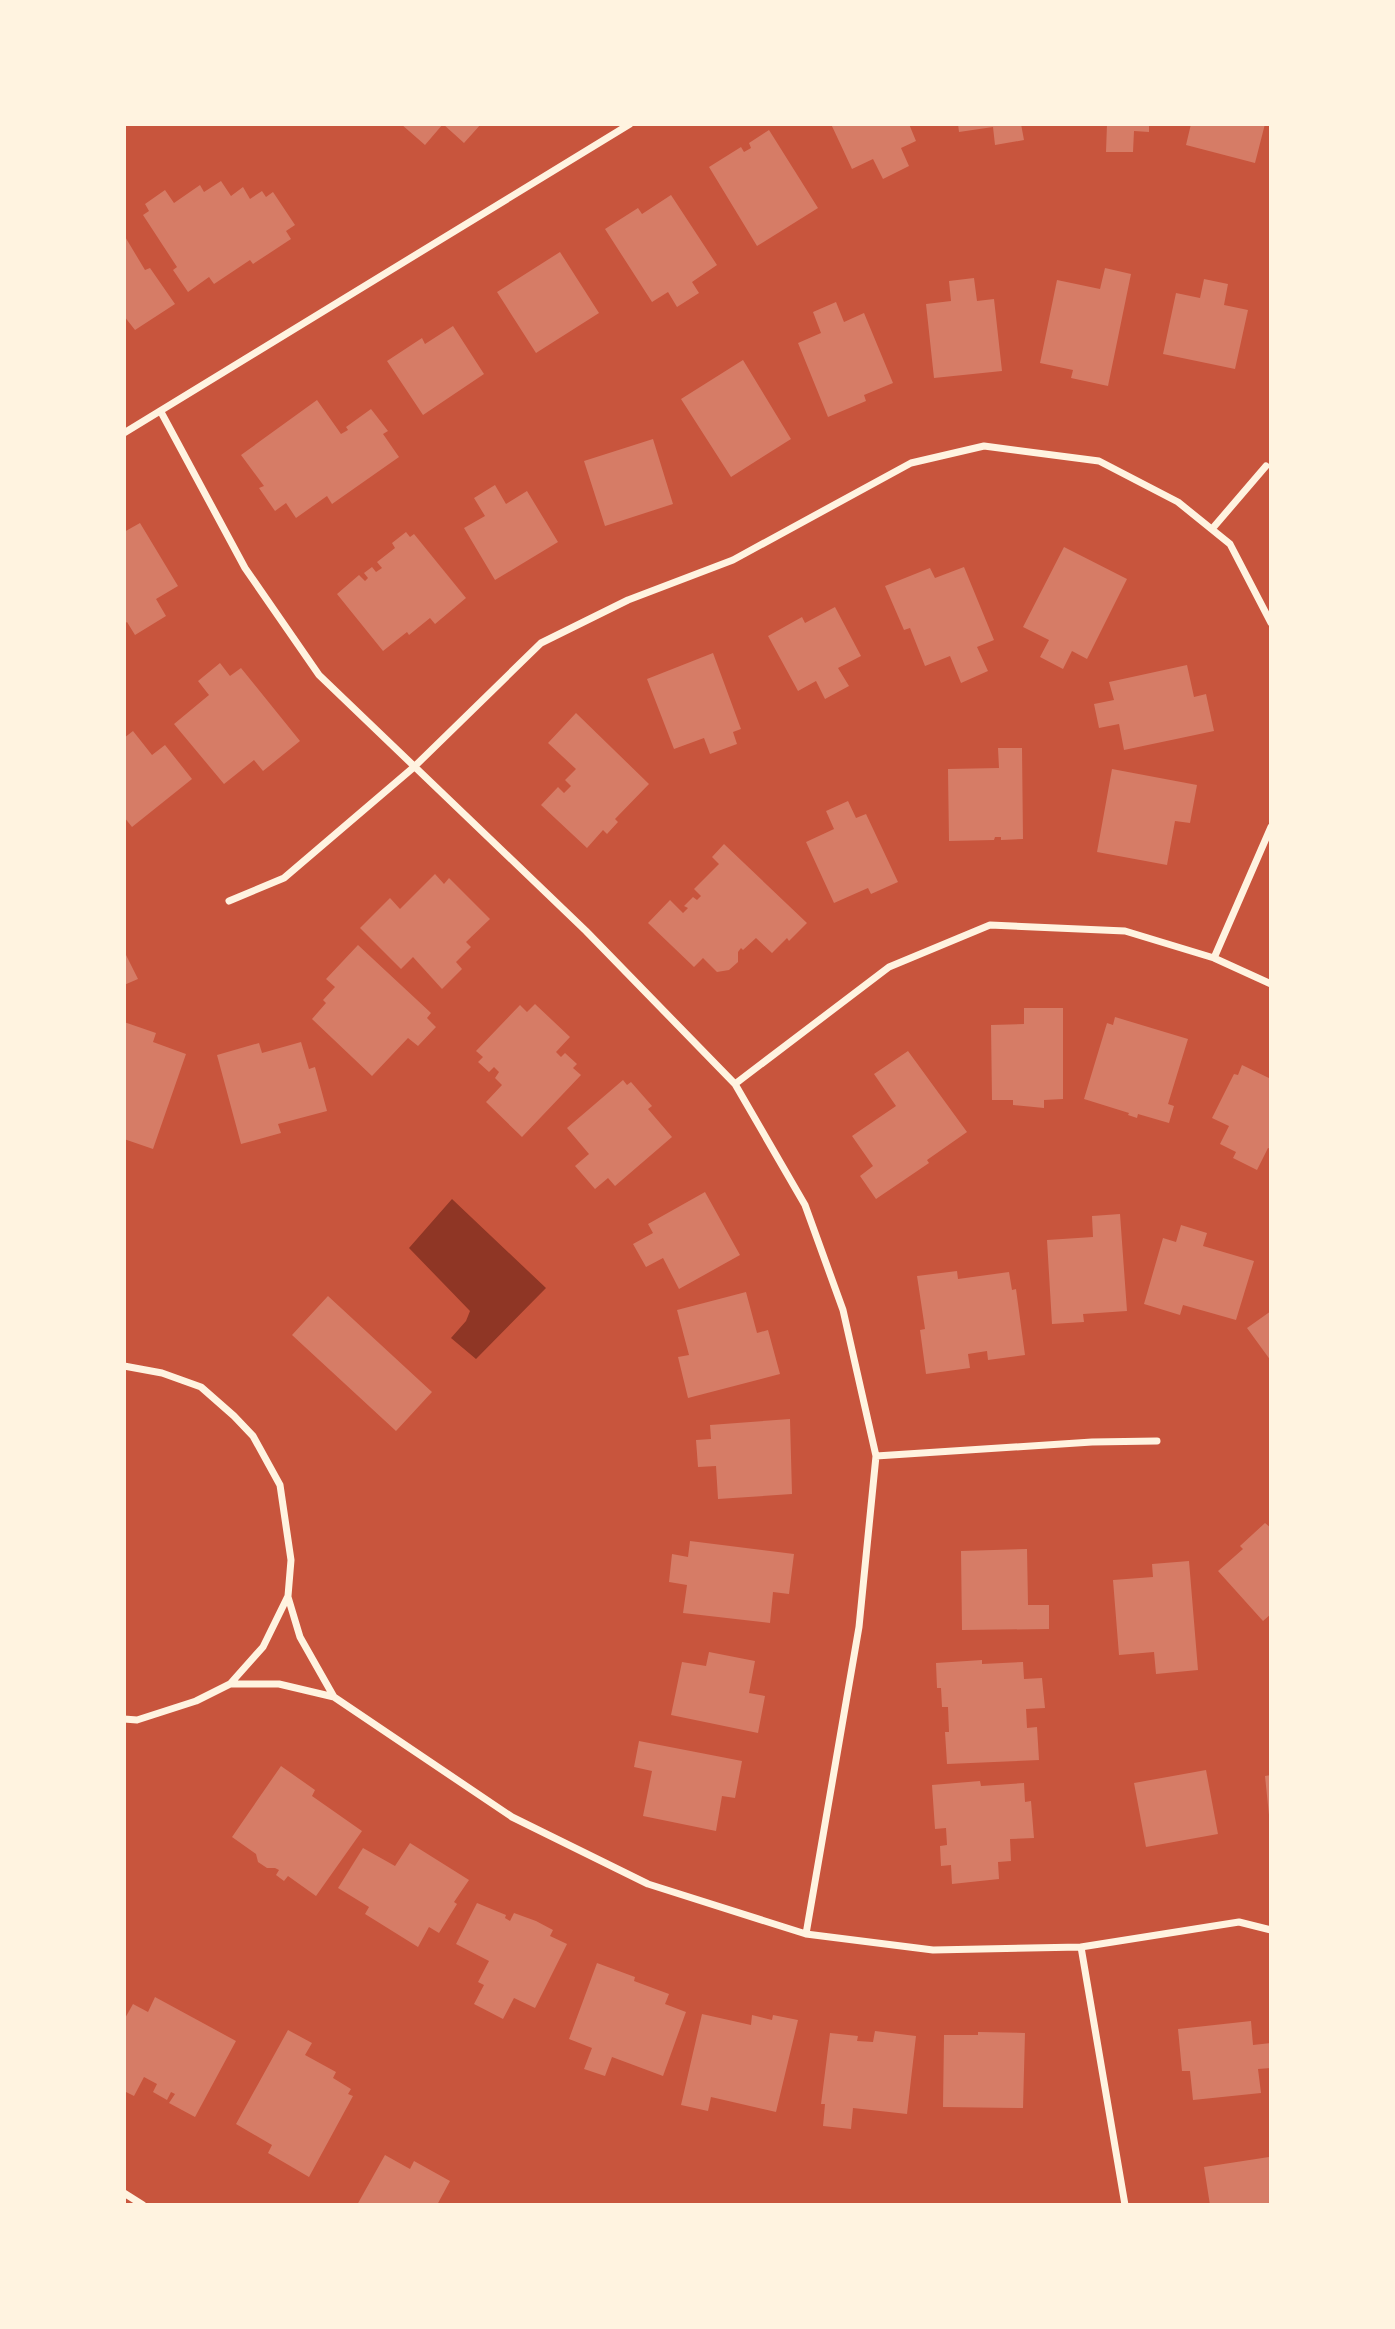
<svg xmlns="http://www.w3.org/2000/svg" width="1395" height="2329" font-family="'Exo 2',sans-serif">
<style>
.water{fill:#8f3625}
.building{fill:#d67c66}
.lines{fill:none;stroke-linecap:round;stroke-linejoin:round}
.minor{stroke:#fff3e0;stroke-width:7}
</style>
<rect width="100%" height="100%" fill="#c8553d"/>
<path class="water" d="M452 1199 546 1288 476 1359 451 1338 466 1321 470 1311 409 1248Z"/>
<path class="building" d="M401 124H481L464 143 443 124 425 145Z
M831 124H909L916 141 901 148 909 166 883 179 873 159 852 169Z
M958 124H1021L1024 140 995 145 993 127 959 132Z
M1107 124H1149V132L1134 131 1133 152H1106Z
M1191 124H1265L1255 163 1186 145Z
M769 130 818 208 757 246 709 167 741 147 744 152 751 148 749 143Z
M221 181 231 196 243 187 250 199 262 191 266 197 273 192 295 225 286 231 291 239 253 264 250 260 214 284 209 277 188 292 173 270 177 267 143 215 149 211 145 204 165 190 174 203 200 185 204 192Z
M671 195 717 265 692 282 699 293 677 307 668 292 652 302 605 229 638 208 642 214Z
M124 235 145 270 150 268 175 304 135 330 124 316Z
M560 252 599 313 536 353 497 292Z
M1105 268 1131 274 1108 386 1071 378 1073 370 1040 363 1057 280 1100 289Z
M974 278 977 301 994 299 1002 371 934 378 926 304 951 301 949 281Z
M1204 279 1228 284 1224 305 1248 310 1235 369 1163 354 1176 293 1200 298Z
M836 302 844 322 864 313 893 383 864 395 866 401 828 417 798 343 821 333 813 312Z
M453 326 484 374 423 415 387 361 422 338 425 344Z
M743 360 791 439 731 477 681 399Z
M317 400 341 434 348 430 346 427 371 409 388 431 383 434 399 457 332 504 327 496 296 518 286 503 275 511 259 488 264 486 241 455Z
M653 439 673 504 605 526 584 461Z
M495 485 506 504 527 491 558 542 495 580 464 528 485 516 474 498Z
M140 523 178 586 156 599 166 616 135 635 127 622 124 624V532Z
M406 532 410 537 414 534 466 598 435 624 430 618 409 635 407 632 383 651 337 594 359 575 365 581 368 578 364 573 372 567 376 572 382 568 377 562 395 548 392 543Z
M1064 547 1127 579 1087 659 1072 651 1063 669 1040 657 1049 640 1023 627Z
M964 567 994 640 977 647 988 671 961 683 950 656 925 666 910 628 904 630 885 586 930 568 935 578Z
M835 607 861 656 838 668 849 686 825 699 816 681 798 691 768 636 802 617 805 623Z
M713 653 741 729 733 732 737 744 710 754 704 738 674 749 647 679Z
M220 663 230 676 241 668 300 741 263 771 254 760 224 784 174 724 209 695 198 681Z
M1187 665 1194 697 1206 694 1214 731 1124 750 1119 724 1099 728 1094 704 1114 700 1109 682Z
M576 713 649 784 615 819 618 822 607 834 603 830 587 848 541 805 558 787 564 793 571 786 565 780 576 769 548 743Z
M133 731 152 755 165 745 192 779 132 827 124 817V738Z
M998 748H1022L1023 839 1001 840V837H995L994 840 949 841 948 769 999 768Z
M1112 769 1197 785 1190 823 1175 821 1167 865 1097 852Z
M848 801 856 818 866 814 898 882 871 894 868 888 834 903 806 842 834 829 826 811Z
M724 844 807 923 789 941 787 938 772 953 756 938 743 950 741 948 738 952V962L729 970 717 972 703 958 694 967 648 923 670 900 683 913 688 908 684 906 693 897 697 900 701 896 694 889 719 864 712 857Z
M435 874 444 884 449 878 490 919 466 942 471 947 456 962 462 969 442 989 413 957 401 969 360 928 390 898 400 909Z
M358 945 431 1013 427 1018 436 1027 418 1046 408 1038 372 1076 312 1019 326 1003 323 1000 335 987 326 979Z
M124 951 138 979 124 985Z
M535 1004 570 1037 556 1052 561 1057 565 1053 577 1064 573 1068 581 1075 522 1137 486 1102 502 1085 495 1078 499 1072 494 1067 489 1072 478 1062 483 1057 476 1051 520 1005 527 1012Z
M1024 1008H1063V1099L1044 1100V1108L1013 1105V1100H992L991 1025 1024 1024Z
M1115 1017 1188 1039 1168 1104 1174 1106 1169 1123 1138 1114 1137 1118 1128 1115 1129 1113 1084 1099 1107 1023 1113 1025Z
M124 1022 156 1033 153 1042 186 1054 153 1149 124 1139Z
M301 1042 309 1069 315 1067 327 1111 278 1124 281 1133 241 1144 217 1055 259 1043 262 1053Z
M908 1051 967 1132 927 1160 929 1163 876 1199 860 1176 873 1166 852 1136 896 1106 874 1074Z
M1242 1065 1271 1079V1149L1268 1148 1257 1170 1233 1158 1236 1152 1220 1144 1229 1126 1212 1118 1234 1074 1238 1075Z
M623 1080 627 1085 631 1082 652 1106 648 1109 672 1137 615 1186 608 1178 595 1189 575 1166 589 1154 567 1128Z
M705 1192 740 1255 679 1289 663 1258 646 1267 633 1244 653 1233 648 1224Z
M1120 1214 1127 1311 1083 1314 1084 1322 1052 1324 1047 1240 1093 1237 1092 1216Z
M1181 1225 1207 1233 1203 1246 1254 1261 1236 1320 1183 1305 1180 1315 1144 1304 1163 1238 1176 1242Z
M957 1271 958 1279 1009 1272 1012 1290 1016 1289 1025 1355 988 1360 987 1351 968 1354 970 1368 926 1374 920 1330 925 1329 917 1276Z
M746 1292 757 1333 768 1330 780 1374 688 1398 678 1357 689 1355 677 1310Z
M328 1296 432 1392 396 1431 292 1335Z
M1271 1311V1361L1247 1328Z
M790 1419 792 1494 718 1499 716 1466 698 1467 696 1440 711 1439 710 1425Z
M1265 1523 1271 1528V1614L1263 1621 1218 1571 1243 1549 1240 1546Z
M690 1541 794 1554 789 1594 773 1592 770 1623 683 1613 687 1585 669 1582 672 1554 688 1557Z
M1027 1549 1028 1605H1049V1629L962 1630 961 1551Z
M1189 1561 1198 1670 1156 1674 1154 1652 1119 1655 1113 1580 1153 1577 1152 1564Z
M709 1652 755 1661 749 1693 765 1696 758 1733 671 1715 682 1662 706 1666Z
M982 1660V1664L1023 1662 1024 1679 1042 1678 1045 1708 1026 1709 1027 1728 1037 1727 1039 1760 947 1764 945 1732H949L948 1707H942L941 1688H937L936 1663Z
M639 1741 742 1761 735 1798 722 1796 716 1831 643 1816 652 1771 634 1767Z
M281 1766 315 1790 312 1796 362 1831 316 1896 288 1876 284 1881 276 1875 279 1870 275 1868H267L258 1862 256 1854 232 1837Z
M1206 1770 1218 1834 1146 1847 1134 1783Z
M1271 1775V1814L1269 1815 1265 1776Z
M980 1781 981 1786 1024 1783 1025 1802 1031 1801 1034 1838 1010 1839 1011 1861 998 1862 999 1879 952 1884 951 1865 941 1866 940 1846 947 1845 946 1828 935 1829 932 1785Z
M410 1843 469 1880 454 1902 457 1904 439 1933 429 1927 418 1947 365 1914 369 1907 338 1888 363 1848 395 1866Z
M477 1903 506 1915 505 1918 510 1921 514 1913 536 1921 553 1930 550 1936 567 1944 535 2008 514 1998 503 2019 474 2004 484 1985 478 1982 489 1961 456 1944Z
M597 1963 635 1977 634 1981 669 1994 665 2004 686 2012 663 2076 612 2057 605 2076 584 2069 592 2048 569 2039Z
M155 1997 236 2041 195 2117 169 2103 175 2094 171 2092 167 2100 153 2092 157 2084 144 2077 134 2096 124 2091V2020L133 2004 148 2012Z
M702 2014 751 2025 752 2015 772 2020 773 2015 798 2020 776 2112 711 2097 708 2111 681 2105Z
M1251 2021 1253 2045 1271 2043V2068L1258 2069 1261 2093 1193 2100 1190 2071H1182L1178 2029Z
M288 2030 312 2043 305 2055 336 2072 333 2078 351 2089 348 2094 353 2096 309 2177 268 2153 272 2145 236 2124Z
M875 2031 916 2036 907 2114 853 2108 851 2129 823 2126 825 2104H821L830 2033 858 2036 857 2041 873 2042Z
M978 2032 1025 2033 1023 2108 943 2107 944 2035H978Z
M385 2155 410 2169 414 2161 450 2181 437 2205H357Z
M1269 2157 1271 2205H1210L1204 2167Z"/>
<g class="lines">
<path class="minor" d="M161 412 245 568 319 675 586 931 735 1084 805 1205 843 1310 876 1456 859 1627 806 1934
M124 433 630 124
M1212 529 1266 466
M229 901 284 878 414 767 541 643 628 600 733 560 911 463 984 446 1099 461 1178 502 1230 544 1271 623
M1214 958 1271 827
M735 1084 889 967 990 925 1125 931 1214 958 1271 984
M124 1366 162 1373 201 1387 234 1416 253 1436 280 1485 291 1560 288 1596 263 1647 230 1684 196 1701 137 1720 124 1719
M876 1456 1092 1442 1157 1441
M288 1597 300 1637 334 1697
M230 1684H279L334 1697 512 1817 648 1884 806 1934 933 1950 1081 1947 1239 1922 1271 1930
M1081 1947 1125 2205
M124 2193 143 2205"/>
</g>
<rect width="1395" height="2329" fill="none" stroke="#fff3e0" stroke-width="252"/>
</svg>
